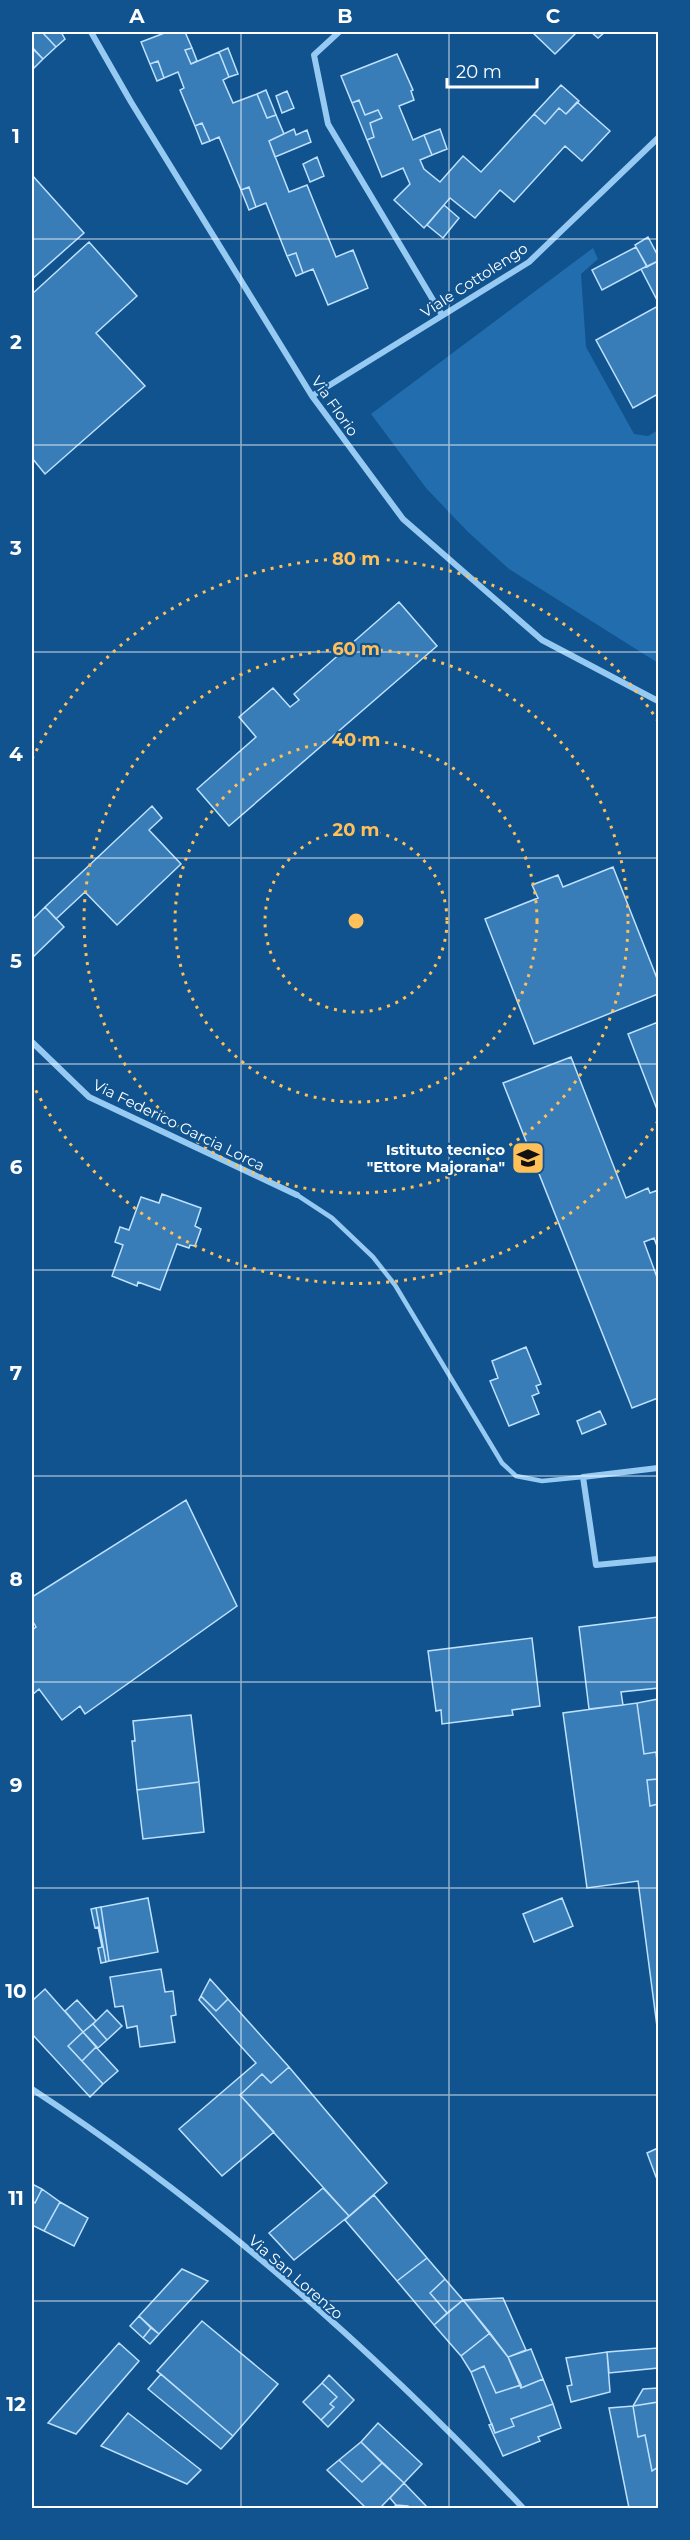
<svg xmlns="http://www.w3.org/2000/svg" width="690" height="2540" font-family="Montserrat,sans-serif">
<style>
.green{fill:#216dad}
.building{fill:#387db7;stroke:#bfe1fd;stroke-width:1.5}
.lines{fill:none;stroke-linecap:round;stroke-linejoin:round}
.lane{stroke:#97caf3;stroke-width:4.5}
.street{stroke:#97caf3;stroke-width:6}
.grid{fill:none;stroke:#fff;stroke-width:1.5;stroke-opacity:0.55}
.ring{fill:none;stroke:#ffbf59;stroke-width:3;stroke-dasharray:3 6}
.labels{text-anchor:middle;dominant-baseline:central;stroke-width:4.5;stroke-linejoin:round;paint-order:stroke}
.street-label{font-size:15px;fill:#fff;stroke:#10538e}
.poi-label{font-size:15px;font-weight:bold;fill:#fff;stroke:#10538e;text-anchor:end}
.centre{fill:#ffbf59;stroke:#10538e;stroke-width:3}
.ring-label{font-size:18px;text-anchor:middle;font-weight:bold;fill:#ffbf59;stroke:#10538e;stroke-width:4.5;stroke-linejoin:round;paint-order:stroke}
.neatline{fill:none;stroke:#fff;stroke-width:2}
.grid-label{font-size:20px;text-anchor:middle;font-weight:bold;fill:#fff}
</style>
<rect width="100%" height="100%" fill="#10538e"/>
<path class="green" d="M593 248 598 259 581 274 586 347 634 434 648 436 658 430V663L509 569 468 532 426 488 371 414Z"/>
<path class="building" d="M32 32H42L56 47 43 59 32 48Z
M42 32H61L65 39 56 47Z
M167 32H185L192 48 185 50 191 64 219 52 229 77 223 80 233 103 257 94 267 118 276 115 284 134 269 141 289 192 307 185 336 257 353 250 368 288 328 305 313 269 303 273 296 253 287 256 266 203 256 207 249 187 241 190 219 137 210 141 202 123 195 126 180 90 184 88 178 72 164 78 158 61 150 64 141 42Z
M532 32H577L555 54Z
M591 32H605L598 38Z
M32 47 43 59 32 70Z
M192 48 197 61 191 64 185 50Z
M228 48 238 74 229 77 219 52Z
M397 54 413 90 411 91 414 100 399 106 413 140 424 135 432 155 420 160 424 169 440 182 463 156 481 172 534 114 545 124 559 108 566 114 577 102 610 131 582 161 565 146 514 202 500 190 475 218 450 198 424 228 394 200 410 184 403 168 382 177 367 140 374 137 370 123 382 118 378 110 365 115 359 100 352 103 341 76Z
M158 61 164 78 157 81 150 64Z
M561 85 579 101 566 114 559 108 545 124 534 114Z
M266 90 276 115 267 118 257 94Z
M287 91 294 108 282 113 276 96Z
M359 100 365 115 378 110 382 118 370 123 374 137 367 140 352 103Z
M202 123 210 141 202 144 195 126Z
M294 129 296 135 307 130 311 142 275 157 269 141Z
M440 129 447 149 432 155 424 135Z
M317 157 324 176 310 182 303 164Z
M32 175 84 233 32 279Z
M249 187 256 207 249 210 241 190Z
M444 205 459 218 443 238 427 225Z
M648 237 658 256V261L647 267 635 245Z
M89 242 137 296 96 333 145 386 45 474 32 458V294Z
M636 247 647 266 602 290 592 270Z
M296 253 303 273 296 276 287 256Z
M658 261V302L641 269Z
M658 306V394L633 408 596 340Z
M399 602 437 646 229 826 197 789 256 737 239 717 273 688 290 707 299 700 294 694Z
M152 806 162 818 149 830 181 864 117 925 85 892 56 919 45 907Z
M613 867 658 981V994L534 1044 485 919 538 898 532 885 558 875 563 887Z
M45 907 64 927 32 958V920Z
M658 1022V1112L628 1034Z
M571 1057 626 1198 648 1188 650 1193 658 1190V1249L654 1238 644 1242 658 1280V1398L632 1408 503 1083Z
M162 1194 201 1208 195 1226 201 1229 195 1246 190 1245 189 1248 177 1244 160 1290 138 1282 137 1286 112 1276 123 1245 115 1242 120 1227 129 1230 141 1197 159 1203Z
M526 1347 541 1384 536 1386 539 1393 532 1396 539 1414 509 1426 490 1381 498 1378 492 1361Z
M600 1411 606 1424 582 1434 577 1421Z
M186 1500 237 1606 85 1714 80 1706 62 1720 39 1689 32 1695V1630L36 1627 32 1620V1597Z
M658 1617V1688L621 1692 623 1705 589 1709 579 1627Z
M532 1638 540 1706 512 1710 513 1715 442 1724 441 1710 436 1711 428 1651Z
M658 1699V1771L656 1752 644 1754 637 1703Z
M637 1703 644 1754 656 1752 658 1771V1779L647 1780 650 1806 658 1804V2034L638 1881 587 1888 563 1713Z
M191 1715 199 1782 137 1790 132 1741H135L133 1721Z
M658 1779V1804L650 1806 647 1780Z
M199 1782 204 1832 143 1839 137 1790Z
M148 1898 158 1952 109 1961 101 1907Z
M562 1898 573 1926 534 1942 523 1914Z
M101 1907 109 1961 106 1962 96 1908Z
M96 1908 106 1962 101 1963 98 1948 102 1947 98 1927 95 1928 91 1909Z
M161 1969 165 1992 173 1991 176 2015 171 2016 175 2042 140 2047 137 2026 127 2028 123 2006 115 2007 110 1977Z
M210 1979 228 1999 216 2011 201 1996Z
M45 1989 83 2032 68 2046 103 2084 90 2097 32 2034V1996L34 1999Z
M201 1996 216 2011 228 1999 289 2067 271 2083 262 2074 240 2095 274 2132 222 2176 179 2129 256 2063 199 2000Z
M77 2000 96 2021 83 2032 65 2011Z
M107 2010 122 2026 107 2040 93 2024Z
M93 2024 107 2040 98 2048 83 2032Z
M83 2032 96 2047 82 2061 68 2046Z
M96 2047 118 2071 103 2084 82 2061Z
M289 2067 387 2183 349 2216 240 2095 262 2074 271 2083Z
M658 2148V2176L656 2177 647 2153Z
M32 2184 42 2189 35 2203 32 2201Z
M323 2188 349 2216 294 2260 269 2233Z
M42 2189 60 2202 44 2231 32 2225V2201L35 2203Z
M374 2195 427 2258 397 2281 345 2220Z
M60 2202 88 2218 74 2246 44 2231Z
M427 2258 445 2279 430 2293 447 2313 434 2325 397 2281Z
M182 2269 208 2281 159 2334 139 2316Z
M445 2279 463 2300 447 2313 430 2293Z
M503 2298 526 2350 508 2357 463 2300Z
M463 2300 490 2333 461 2356 434 2325Z
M139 2316 151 2328 143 2338 130 2326Z
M202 2321 278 2384 233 2436 157 2371Z
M151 2328 159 2334 150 2344 143 2338Z
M490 2333 508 2357 521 2385 496 2393 484 2366 471 2372 461 2356Z
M119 2343 139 2361 76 2434 48 2423Z
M658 2348V2368L609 2373 607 2352Z
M531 2349 543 2379 521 2388 508 2357Z
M607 2352 610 2392 571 2402 567 2386 572 2385 566 2358Z
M484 2366 496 2393 521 2385V2388L543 2379 553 2404 511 2419 514 2426 495 2433 471 2372Z
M161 2374 233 2436 221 2449 148 2389Z
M329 2375 354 2400 328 2427 321 2420 334 2407 330 2404 337 2397 322 2383Z
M322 2383 337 2397 330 2404 334 2407 321 2420 303 2402Z
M658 2388V2402L633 2406 643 2389Z
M658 2402V2467L652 2471 645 2435 638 2437 633 2406Z
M553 2404 561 2428 538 2437 540 2441 503 2456 489 2425 492 2424 495 2433 514 2426 511 2419Z
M633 2406 638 2437 645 2435 652 2471 658 2467V2508H629L609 2408Z
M128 2413 201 2470 187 2484 101 2446Z
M378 2423 422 2464 404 2483 361 2442Z
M361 2442 382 2463 362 2482 339 2460Z
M339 2460 362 2482 382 2463 404 2483 380 2508H366L327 2470Z
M404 2483 428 2508H410L396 2505 390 2498Z
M396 2505 408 2506 410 2508H393Z"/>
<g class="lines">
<path class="lane" d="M297 1195 332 1218 373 1257 395 1285 502 1463 516 1476 542 1481 583 1477"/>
<path class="street" d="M91 32 131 102 312 396 403 519 542 640 658 701
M339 32 314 55 328 124 442 315
M312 396 529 262 658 138
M32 1042 89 1097 297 1195
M658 1468 583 1477 596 1565 658 1559
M32 2089C212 2207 376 2352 523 2508"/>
</g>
<path class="grid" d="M241 32V2508M449 32V2508M32 239H658M32 445H658M32 652H658M32 858H658M32 1064H658M32 1270H658M32 1476H658M32 1682H658M32 1888H658M32 2095H658M32 2301H658"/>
<g class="ring">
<circle cx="356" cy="921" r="91"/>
<circle cx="356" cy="921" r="181"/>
<circle cx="356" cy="921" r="272"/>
<path d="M658 1121A362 362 0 0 1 32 1083M32 759A362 362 0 0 1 658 721"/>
</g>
<defs>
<symbol id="school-square" viewBox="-11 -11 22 22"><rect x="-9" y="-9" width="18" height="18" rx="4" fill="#ffbf59" stroke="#10538e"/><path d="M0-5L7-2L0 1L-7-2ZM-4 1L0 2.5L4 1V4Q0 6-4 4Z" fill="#111"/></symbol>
</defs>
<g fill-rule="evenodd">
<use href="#school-square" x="509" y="1139" width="38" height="38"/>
</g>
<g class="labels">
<g class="street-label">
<text transform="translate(474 280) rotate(-33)">Viale Cottolengo</text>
<text transform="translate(335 406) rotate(55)">Via Florio</text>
<text transform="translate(179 1125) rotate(26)">Via Federico Garcia Lorca</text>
<text transform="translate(296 2277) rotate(41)">Via San Lorenzo</text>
</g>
<g class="poi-label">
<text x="505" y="1149">Istituto tecnico<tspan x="505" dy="17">"Ettore Majorana"</tspan></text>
</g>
</g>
<circle cx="356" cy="921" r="9" class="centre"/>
<g class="ring-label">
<text x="356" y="565">80 m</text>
<text x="356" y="655">60 m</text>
<text x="356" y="746">40 m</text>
<text x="356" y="836">20 m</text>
</g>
<rect width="690" height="2540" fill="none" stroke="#10538e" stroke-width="66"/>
<path d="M447 78v9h90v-9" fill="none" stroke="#ffffff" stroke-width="3"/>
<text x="456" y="78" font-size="18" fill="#ffffff" stroke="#10538e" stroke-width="4.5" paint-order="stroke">20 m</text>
<rect x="33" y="33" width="624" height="2474" class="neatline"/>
<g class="grid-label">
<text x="137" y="23">A</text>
<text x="345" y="23">B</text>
<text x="553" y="23">C</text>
<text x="16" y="143">1</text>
<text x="16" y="349">2</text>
<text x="16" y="555">3</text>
<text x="16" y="761">4</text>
<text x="16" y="968">5</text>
<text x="16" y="1174">6</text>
<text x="16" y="1380">7</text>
<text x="16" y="1586">8</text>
<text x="16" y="1792">9</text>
<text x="16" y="1998">10</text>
<text x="16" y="2205">11</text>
<text x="16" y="2411">12</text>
</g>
</svg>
